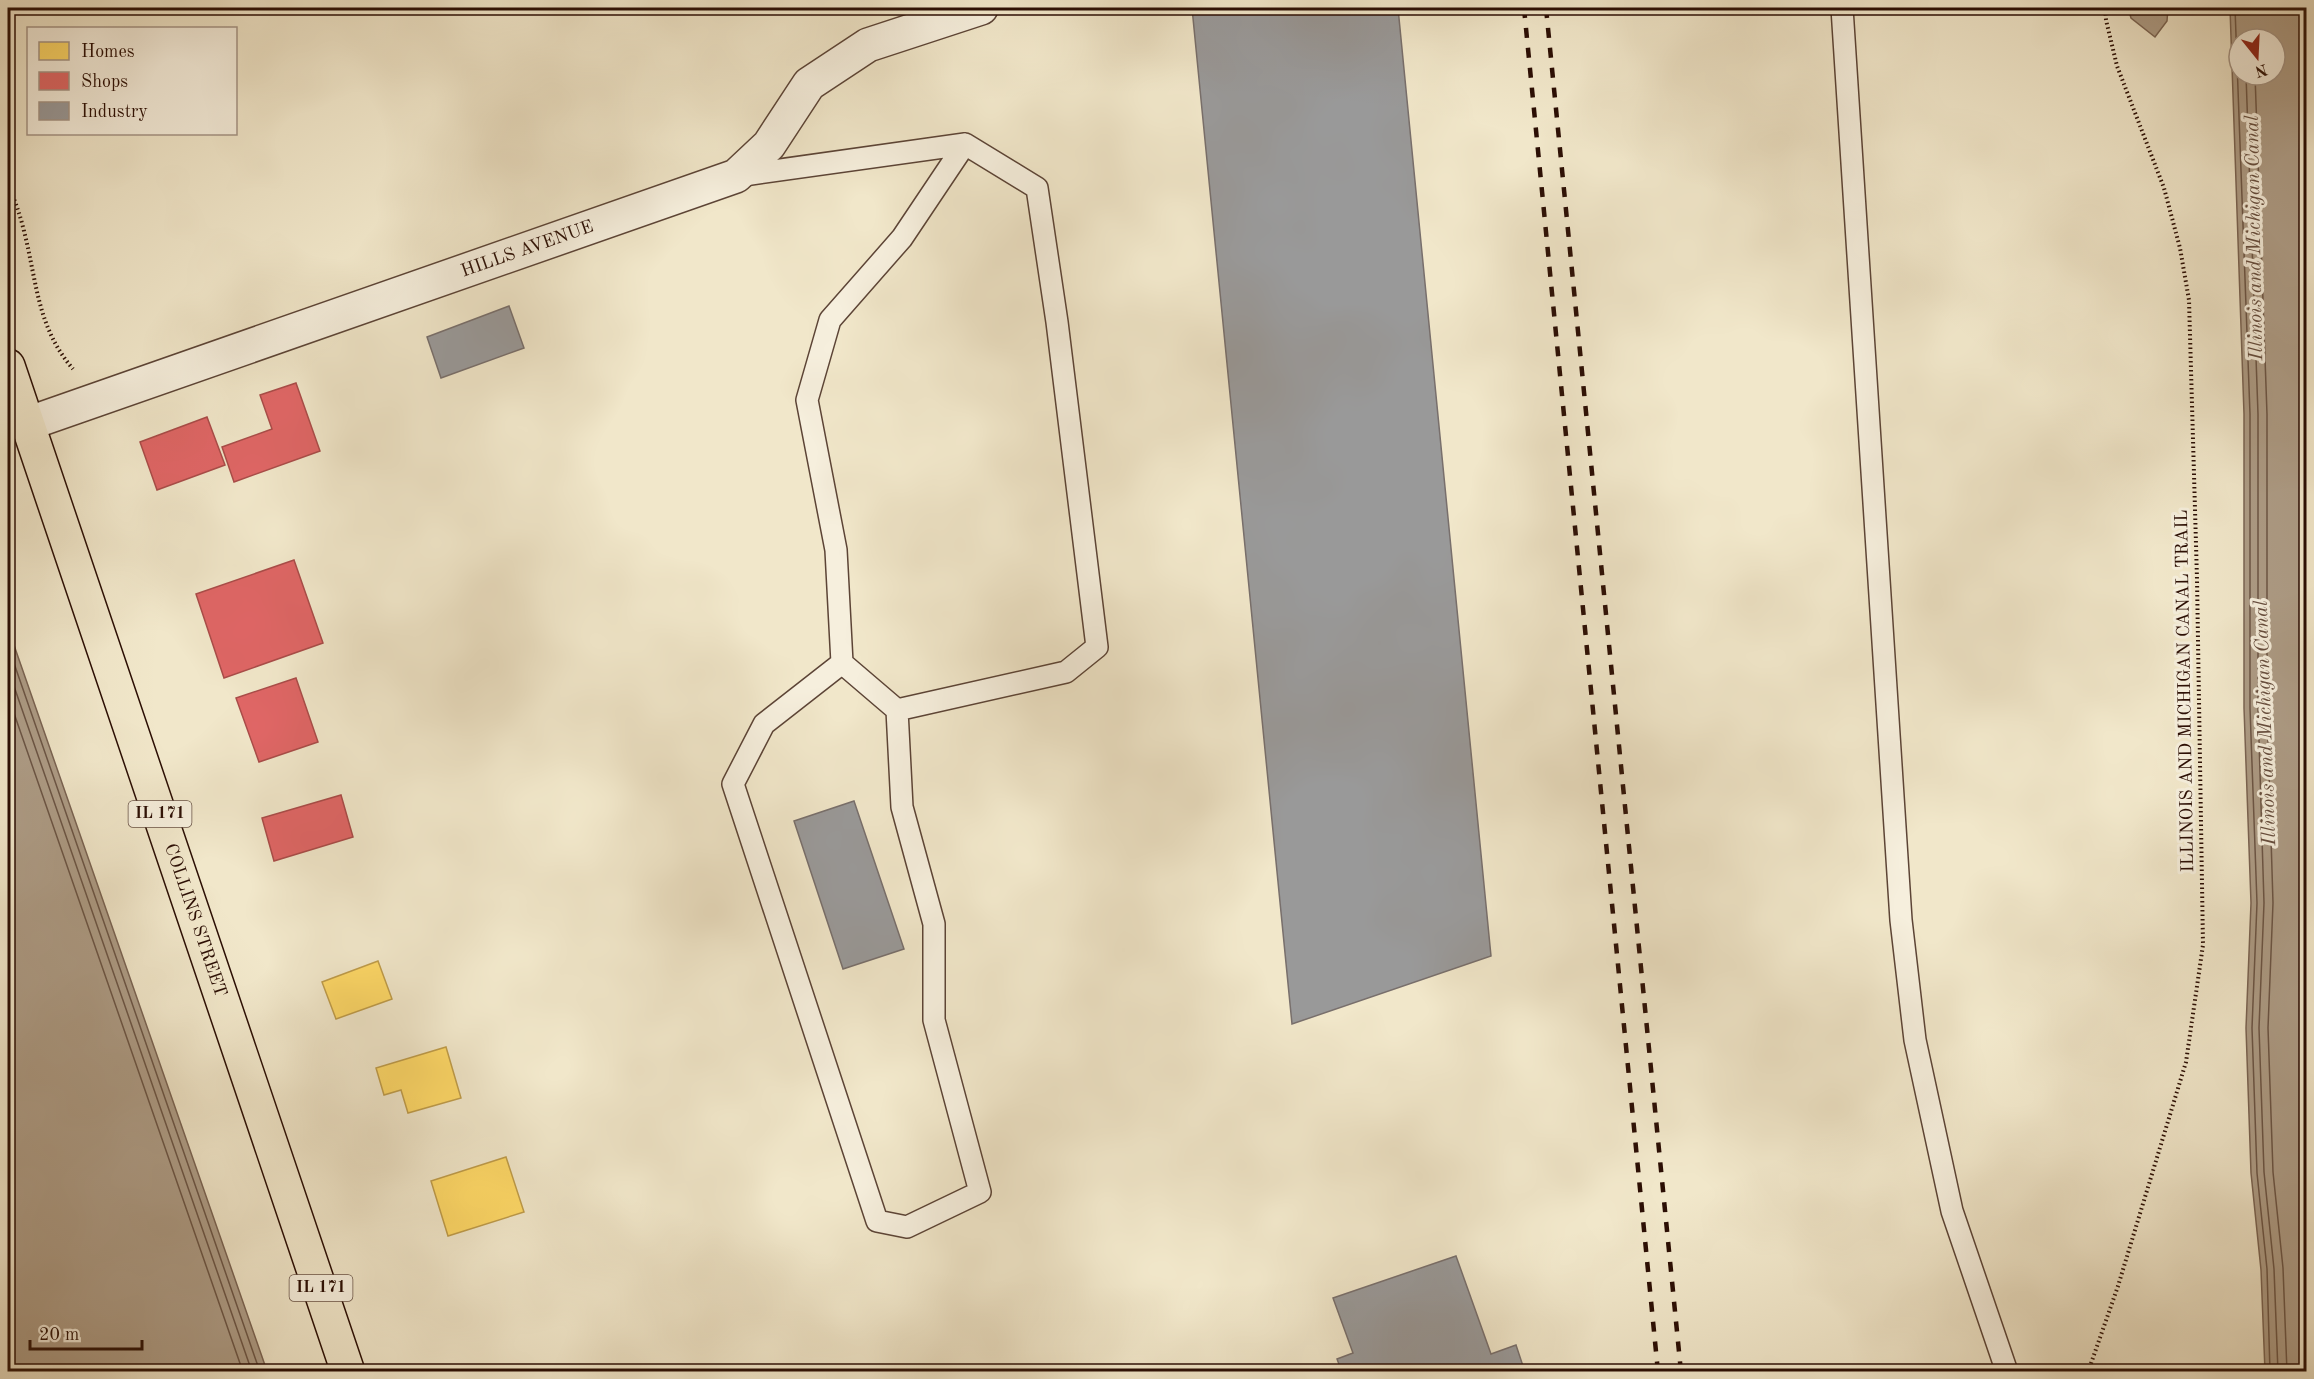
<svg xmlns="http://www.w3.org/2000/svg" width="2314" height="1379" font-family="'Old Standard TT',serif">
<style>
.water{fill:#ae9d87;stroke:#7a6453;stroke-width:1.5;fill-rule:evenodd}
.homes{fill:#ffd966;stroke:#bf9c49;stroke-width:1.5}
.shops{fill:#e06666;stroke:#aa4c49;stroke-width:1.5}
.industry{fill:#999;stroke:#786f6c;stroke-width:1.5}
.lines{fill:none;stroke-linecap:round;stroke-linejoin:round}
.shore{stroke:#6c5646;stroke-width:1.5}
.service-casing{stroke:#5c4436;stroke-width:24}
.minor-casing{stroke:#5c4436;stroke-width:36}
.primary-casing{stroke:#2b0e04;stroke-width:36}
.path{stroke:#2b0e04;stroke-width:4;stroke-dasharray:1.5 3;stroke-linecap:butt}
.service{stroke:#f6efdd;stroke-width:21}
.minor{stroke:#f6efdd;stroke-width:33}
.primary{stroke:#f1e7ca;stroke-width:33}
.rail{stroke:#2b0e04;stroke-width:4.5;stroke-dasharray:10 10;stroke-linecap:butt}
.labels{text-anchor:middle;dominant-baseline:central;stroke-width:6;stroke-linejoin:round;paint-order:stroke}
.shield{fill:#f6efdd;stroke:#685245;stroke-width:1.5}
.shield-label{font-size:16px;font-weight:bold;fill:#2b0e04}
.street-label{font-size:18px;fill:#2b0e04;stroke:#f6efdd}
.water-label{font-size:20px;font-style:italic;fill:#664e3f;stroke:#f6efdd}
</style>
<rect width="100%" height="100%" fill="#f1e7ca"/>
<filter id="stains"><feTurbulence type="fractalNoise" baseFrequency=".00333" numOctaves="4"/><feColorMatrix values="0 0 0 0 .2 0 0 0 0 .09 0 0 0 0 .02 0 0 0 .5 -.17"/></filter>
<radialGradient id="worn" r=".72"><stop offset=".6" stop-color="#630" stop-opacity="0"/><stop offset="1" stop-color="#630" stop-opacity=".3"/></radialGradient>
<path class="water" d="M2128 8H2168L2167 21 2155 37 2131 18Z
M2230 8H2306V1371H2265L2261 1270 2251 1173 2246 1028 2251 903 2244 708V414ZM2239 39H2275V75H2239Z
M8 628 267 1371H8Z"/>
<path class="homes" d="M378 961 392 999 336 1019 322 982Z
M446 1047 461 1098 408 1113 401 1090 384 1095 376 1068Z
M506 1157 524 1212 448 1236 431 1181Z"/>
<path class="shops" d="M296 383 320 451 234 482 222 447 272 429 260 395Z
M207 417 225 465 157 490 140 442Z
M294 560 323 643 224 678 196 594Z
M296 678 318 742 259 762 236 698Z
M341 795 353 837 274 861 262 818Z"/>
<path class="industry" d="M1192 8H1398L1491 956 1292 1024Z
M509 306 524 348 441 378 427 337Z
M854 801 904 949 843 969 794 821Z
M1456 1256 1491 1354 1516 1345 1525 1372H1342L1337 1359 1353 1353 1333 1298Z"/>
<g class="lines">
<path class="shore" d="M2235 8 2250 414V708L2257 903 2252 1028 2257 1173 2267 1269 2270 1372
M2246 75 2258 414V707L2264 903 2259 1028 2264 1172 2274 1269 2278 1372
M2255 75 2267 414V707L2273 903 2268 1028 2273 1172 2283 1268 2287 1372
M8 646 260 1372
M8 669 252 1372
M8 696 243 1372"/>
<defs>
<path id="service" d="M1842 8 1901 920 1915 1040 1952 1211 2007 1372
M737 176 965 144 1037 188 1057 322 1097 647 1066 672 897 710 902 807 934 924V1020L980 1192 907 1227 877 1221 733 784 764 724 842 663 836 550 807 400 830 320 902 238 965 144
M842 663 897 710"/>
<g id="minor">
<path id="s1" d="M27 424 736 176 769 145 809 84 868 45 981 8"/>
</g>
<g id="primary">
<path id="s2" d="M8 366 348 1372"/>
</g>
</defs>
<use href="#service" class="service-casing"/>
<use href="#minor" class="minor-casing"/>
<use href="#primary" class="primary-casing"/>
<path class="path" d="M8 183C14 199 20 214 24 231 37 282 37 327 73 369
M2088 1372 2118 1286 2186 1062 2203 945 2197 579 2189 300 2180 248 2164 188 2117 66 2106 20 2105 8"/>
<use href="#service" class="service"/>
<use href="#minor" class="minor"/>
<use href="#primary" class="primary"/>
<path class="rail" d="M1524 8 1658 1372
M1546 8 1681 1372"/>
</g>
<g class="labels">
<g class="shield">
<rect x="128.5" y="801" width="63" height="26" rx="4.5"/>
<rect x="289.5" y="1275" width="63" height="26" rx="4.5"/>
</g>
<g class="shield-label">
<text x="160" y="814">IL 171</text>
<text x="321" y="1288">IL 171</text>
</g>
<g class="street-label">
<text stroke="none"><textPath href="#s1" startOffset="530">HILLS AVENUE</textPath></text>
<text transform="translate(2185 691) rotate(-91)">ILLINOIS AND MICHIGAN CANAL TRAIL</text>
<text stroke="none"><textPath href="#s2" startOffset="585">COLLINS STREET</textPath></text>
</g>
<g class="water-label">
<text transform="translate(2255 238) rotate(-91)">Illinois and Michigan Canal</text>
<text transform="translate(2266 723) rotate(-92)">Illinois and Michigan Canal</text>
</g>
</g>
<rect width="2314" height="1379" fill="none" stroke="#f1e7ca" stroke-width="30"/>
<rect x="9" y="9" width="2296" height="1361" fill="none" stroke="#2b0e04" stroke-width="3"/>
<rect x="15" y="15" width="2284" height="1349" fill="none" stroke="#2b0e04" stroke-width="1.5"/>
<rect x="27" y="27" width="210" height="108" fill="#f6efdd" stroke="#a59586" stroke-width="1.5"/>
<rect x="39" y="42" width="30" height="18" fill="#ffd966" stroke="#a59586" stroke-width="1.5"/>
<text x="81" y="57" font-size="18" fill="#2b0e04">Homes</text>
<rect x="39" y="72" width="30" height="18" fill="#e06666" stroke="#a59586" stroke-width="1.5"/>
<text x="81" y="87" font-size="18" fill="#2b0e04">Shops</text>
<rect x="39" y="102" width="30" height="18" fill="#999999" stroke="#a59586" stroke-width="1.5"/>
<text x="81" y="117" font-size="18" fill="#2b0e04">Industry</text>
<g transform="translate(2257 57) rotate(162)"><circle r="28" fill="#f6efdd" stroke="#a59586" stroke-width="1.5"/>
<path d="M0-4.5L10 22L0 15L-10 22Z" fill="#8f2418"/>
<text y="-9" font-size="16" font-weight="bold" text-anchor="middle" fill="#2b0e04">N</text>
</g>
<path d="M30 1340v9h112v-9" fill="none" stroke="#2b0e04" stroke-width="3"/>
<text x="39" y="1340" font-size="18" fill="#2b0e04" stroke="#f6efdd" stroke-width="4.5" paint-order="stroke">20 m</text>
<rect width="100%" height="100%" filter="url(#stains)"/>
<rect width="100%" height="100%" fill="url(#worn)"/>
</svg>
